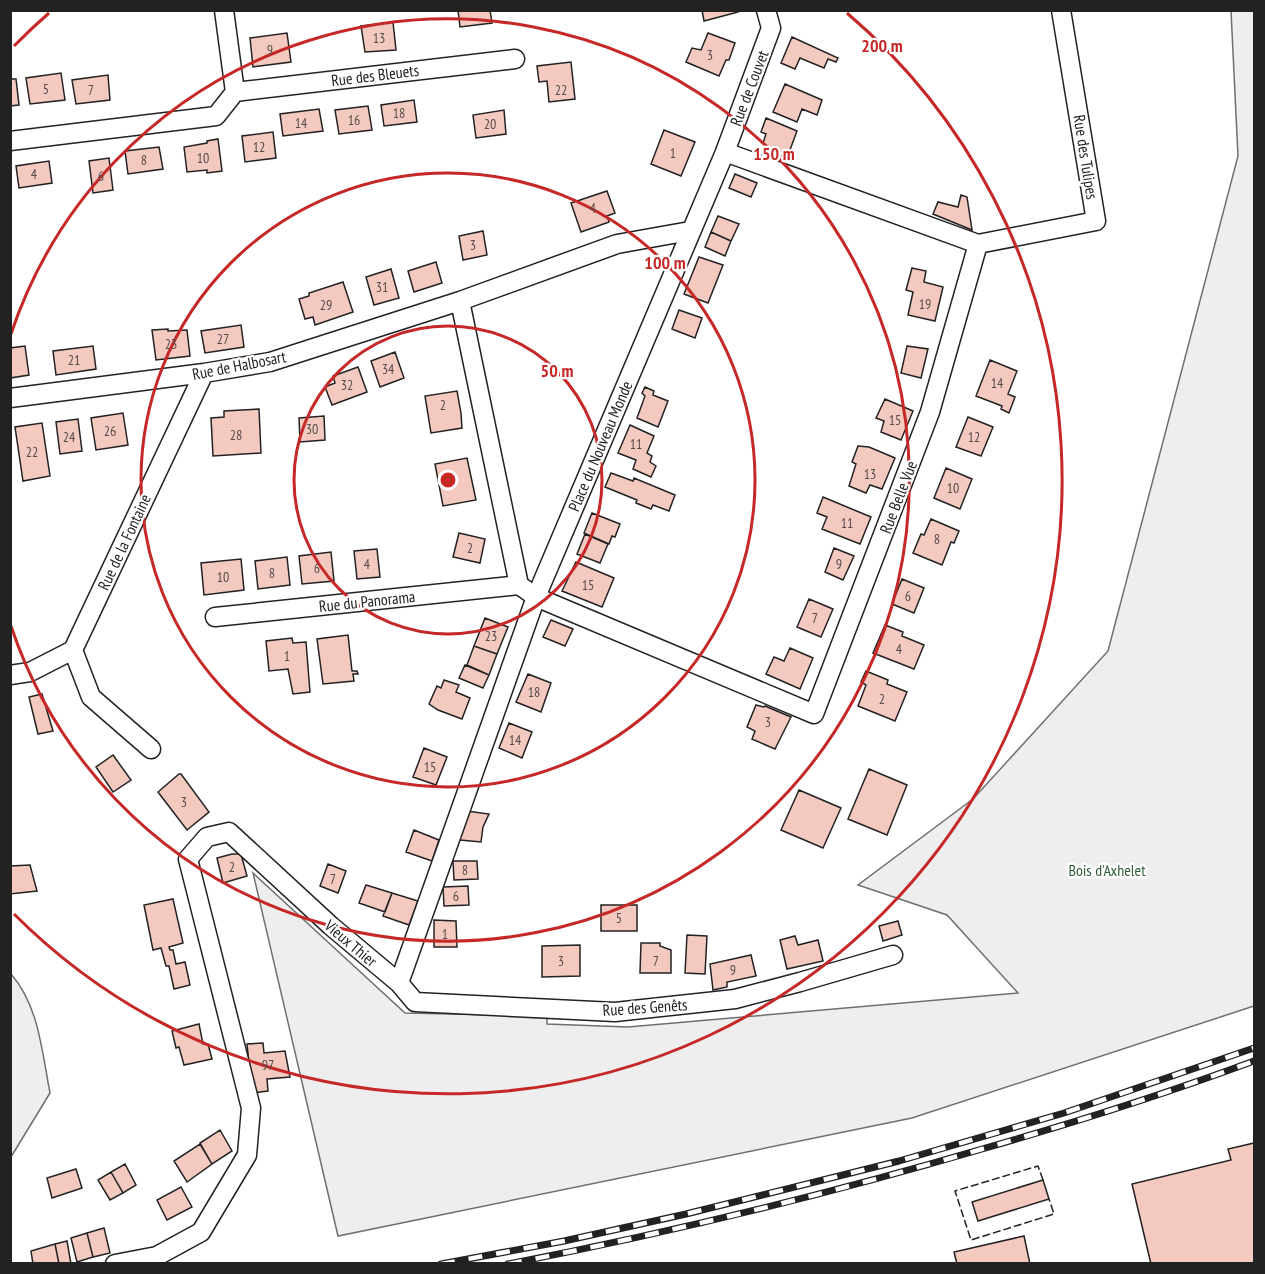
<svg xmlns="http://www.w3.org/2000/svg" width="1265" height="1274" font-family="'PT Sans Narrow',sans-serif">
<style>
.green{fill:#eee;stroke:#6f6f6f;stroke-width:1.5}
.building{fill:#f3c9c0;stroke:#222;stroke-width:1.5}
.lines{fill:none;stroke-linecap:round;stroke-linejoin:round}
.minor-casing{stroke:#222;stroke-width:21}
.minor{stroke:#fff;stroke-width:18}
.rail-casing{stroke:#222;stroke-width:7}
.rail{stroke:#fff;stroke-width:4.5;stroke-dasharray:14;stroke-linecap:butt}
.fence{stroke:#222;stroke-width:1.5;stroke-dasharray:8 3;stroke-linecap:butt}
.ring{fill:none;stroke:#c62828;stroke-width:3}
.labels{text-anchor:middle;dominant-baseline:central;stroke-width:4.5;stroke-linejoin:round;paint-order:stroke}
.number-label{font-size:14px;fill:#564c4a}
.street-label{font-size:16px;fill:#222;stroke:#fff}
.park-label{font-size:16px;fill:#2f5e38;stroke:#fff}
.centre{fill:#c62828;stroke:#fff;stroke-width:3}
.ring-label{font-size:18px;text-anchor:middle;font-weight:bold;fill:#c62828;stroke:#fff;stroke-width:4.5;stroke-linejoin:round;paint-order:stroke}
</style>
<rect width="100%" height="100%" fill="#fff"/>
<path class="green" d="M1231 11H1254V1006L912 1118 338 1236 253 873 405 1013 547 1016V1024L628 1027 1018 993 947 915 858 885 973 799 1108 651 1238 156Z
M11 974C39 1006 42 1052 50 1093L11 1157Z"/>
<path class="building" d="M458 10H490L492 23 460 27Z
M702 10H737L738 12 704 21Z
M393 22 396 50 365 52 361 26Z
M287 33 291 62 253 67 250 38Z
M708 33 735 43 729 60H726L719 76 686 62 692 48 701 50Z
M792 37 838 58 836 62 828 59 824 68 800 58 795 69 781 63Z
M571 62 575 99 549 102 547 81 539 82 537 66Z
M61 73 65 100 30 104 26 78Z
M108 75 110 100 76 104 72 80Z
M10 79H16L19 105 10 106Z
M785 84 822 100 817 115 802 109 797 122 773 112Z
M414 100 417 122 384 126 381 105Z
M368 106 372 130 339 134 335 110Z
M319 109 323 131 283 136 280 114Z
M504 110 506 134 476 138 473 115Z
M766 118 797 131 787 158 765 150 766 145 763 143 766 134 761 132Z
M664 130 695 142 681 176 651 164Z
M273 132 276 158 245 162 242 136Z
M218 139 222 171 207 173V170L187 172 184 147 207 143V141Z
M159 147 163 169 128 174 125 151Z
M109 158 113 190 93 193 89 161Z
M49 161 52 183 19 188 16 166Z
M735 174 757 183 751 197 729 188Z
M607 191 615 213 607 216 609 222 581 232 571 203Z
M961 195 967 197 972 230 933 214 938 202 958 207Z
M718 216 739 224 731 241 711 232Z
M483 231 487 255 463 260 459 236Z
M711 232 731 241 725 256 705 247Z
M699 257 723 265 708 303 684 294Z
M436 262 442 283 414 292 408 271Z
M912 268 926 271 924 282 943 287 935 321 908 315 913 292 906 290Z
M391 269 399 298 374 305 366 277Z
M343 282 353 312 315 325 313 317 305 319 299 299 309 296V293Z
M679 310 702 318 695 338 672 329Z
M241 325 244 347 205 353 201 331Z
M168 329V331L187 330 190 356 156 360 152 330Z
M25 346 29 375 10 378V348Z
M93 346 96 369 56 375 53 351Z
M907 346 928 349 921 378 901 373Z
M395 352 404 378 380 387 371 361Z
M990 360 1017 371 1008 394 1015 397 1009 413 1001 409 1002 406 976 396Z
M358 367 367 392 332 405 325 387 335 383 333 376Z
M645 387 654 391 653 395 668 401 658 427 637 418 645 396 642 393Z
M457 391 461 413 462 428 431 433 425 396Z
M885 399 913 411 901 440 881 432 884 421 876 418Z
M259 409 261 453 213 456 211 418 224 417V411Z
M123 413 128 445 96 450 91 418Z
M324 416 325 440 300 442 299 418Z
M968 417 993 427 981 456 956 447Z
M78 419 82 451 60 454 56 422Z
M42 423 50 476 23 481 15 427Z
M630 425 654 436 647 453 652 456 650 462 656 466 651 477 633 469 636 460 618 453Z
M858 446 869 447 895 458 882 489 870 485 866 493 849 486 856 464 852 462Z
M467 458 476 500 443 506 435 464Z
M946 468 972 479 960 509 934 498Z
M611 473 633 481 634 478 675 495 669 511 653 505 651 509 636 503 637 500 605 487Z
M823 497 871 517 860 544 822 529 827 517 817 513Z
M592 513 620 524 615 537 612 536 609 544 584 533Z
M931 519 959 531 954 543 951 542 942 565 913 553 921 534 924 535Z
M459 533 485 539 480 563 453 557Z
M585 534 608 544 600 563 577 554Z
M834 548 854 556 843 580 825 572Z
M377 549 380 577 357 579 354 551Z
M331 552 334 581 302 584 299 556Z
M287 557 290 585 258 589 255 561Z
M241 559 244 590 204 595 201 563Z
M576 562 614 578 602 607 562 591Z
M902 579 924 588 914 613 892 604Z
M809 599 833 609 821 637 797 627Z
M485 618 508 627 497 654 474 646Z
M551 620 573 629 565 646 543 637Z
M885 625 903 632 902 636 924 645 914 669 873 653Z
M348 635 352 671H357L358 674H353L354 681 323 684 317 639Z
M292 638 293 643 306 642 310 692 293 694 288 669 269 671 266 641Z
M474 646 497 654 489 675 467 665Z
M790 648 813 658 800 689 766 674 774 657 784 661Z
M465 665 489 675 483 688 459 678Z
M866 671 888 680 887 684 907 692 895 721 858 706 866 685 861 682Z
M528 674 551 683 541 712 516 702Z
M444 680 459 685 456 692 470 698 462 719 438 710 429 704 437 686 441 688Z
M42 694 53 731 38 734 29 697Z
M756 705 764 707 765 706 791 717 775 749 752 739 755 731 747 727Z
M509 723 532 732 522 758 499 748Z
M424 748 447 757 436 785 413 777Z
M113 755 131 780 113 792 96 767Z
M869 769 907 785 887 835 848 819Z
M179 774H181L209 812 187 830 158 792Z
M799 790 841 808 823 848 781 830Z
M467 811 489 814 483 827 481 842 460 840 461 825Z
M414 830 439 840 432 861 406 852Z
M232 854H241L247 876 223 883 217 858Z
M453 861H477L478 879 454 880Z
M328 864 346 871 338 893 320 886Z
M30 865 37 891 10 894V866Z
M366 885 392 893 385 912 359 903Z
M468 886 469 905 444 906 443 887Z
M392 893 418 901 409 925 383 916Z
M173 899 183 943 169 947 170 950H173L176 964 185 962 190 985 174 989 169 966H166L161 948 153 950 144 905Z
M601 905H637V931H601Z
M434 920 456 921 457 947H434Z
M898 921 902 935 883 941 879 926Z
M687 935 707 936 705 974 685 973Z
M795 936 798 945 818 940 823 961 787 969 780 940Z
M641 943H660V946L671 950V973H640Z
M580 945V976L542 977V946Z
M751 955 756 976 727 982V987L713 990 710 964Z
M199 1024 203 1044H208L212 1059 184 1065 179 1047 176 1048 172 1031Z
M263 1043 264 1053 285 1051 290 1077 267 1079 268 1091 252 1093 247 1044Z
M220 1130 232 1151 212 1164 200 1143Z
M1254 1143V1264H1151L1132 1184 1231 1160 1228 1149Z
M200 1144 212 1164 187 1182 174 1161Z
M125 1164 136 1185 123 1193 111 1172Z
M76 1169 82 1188 52 1198 47 1178Z
M111 1172 123 1193 110 1200 98 1180Z
M1043 1180 1049 1199 978 1221 972 1202Z
M181 1187 192 1207 167 1220 157 1200Z
M104 1228 110 1253 93 1257 87 1233Z
M87 1233 93 1257 77 1262 71 1238Z
M1024 1236 1030 1264H957L954 1252Z
M67 1241 71 1264H59L55 1244Z
M55 1244 59 1264H33L31 1251Z"/>
<g class="lines">
<defs>
<path id="minor" d="M224 10 235 92 515 59
M10 141 216 116 235 92
M978 244 1096 221 1061 10
M460 301 519 585 536 597 814 714 930 412 978 244 725 152
M10 398 204 373 270 362 460 301 617 244 690 231
M215 617 519 585
M73 650 91 697 151 749
M10 675 30 672 73 650 204 373
M399 983 536 597 725 152 771 28 766 10
M115 1264 157 1256 201 1232 247 1155 251 1108 188 859 207 837 229 832 331 926 399 983 415 1002 615 1012 735 999 800 982 893 955"/>
</defs>
<use href="#minor" class="minor-casing"/>
<use href="#minor" class="minor"/>
<defs>
<path id="rail" d="M441 1264 564 1241 686 1214 899 1161 1064 1113 1254 1048
M508 1264C668 1233 825 1195 982 1149 1073 1123 1165 1094 1254 1061"/>
</defs>
<use href="#rail" class="rail-casing"/>
<use href="#rail" class="rail"/>
<path class="fence" d="M1043 1180 1038 1166 955 1191 971 1240 1054 1214 1049 1199"/>
</g>
<g class="ring">
<circle cx="448" cy="480" r="154"/>
<circle cx="448" cy="480" r="307"/>
<path d="M11 334A461 461 0 1 1 11 626"/>
<path d="M14 46A614 614 0 0 1 49 13M847 13A614 614 0 1 1 14 914"/>
</g>
<g class="labels">
<g class="number-label">
<text x="379" y="38">13</text>
<text x="270" y="50">9</text>
<text x="710" y="55">3</text>
<text x="46" y="89">5</text>
<text x="91" y="90">7</text>
<text x="561" y="90">22</text>
<text x="399" y="113">18</text>
<text x="354" y="120">16</text>
<text x="301" y="123">14</text>
<text x="490" y="124">20</text>
<text x="259" y="147">12</text>
<text x="673" y="153">1</text>
<text x="203" y="158">10</text>
<text x="144" y="160">8</text>
<text x="34" y="174">4</text>
<text x="101" y="176">6</text>
<text x="593" y="208">4</text>
<text x="473" y="245">3</text>
<text x="382" y="287">31</text>
<text x="925" y="304">19</text>
<text x="326" y="305">29</text>
<text x="223" y="339">27</text>
<text x="171" y="344">23</text>
<text x="74" y="360">21</text>
<text x="388" y="369">34</text>
<text x="997" y="383">14</text>
<text x="347" y="385">32</text>
<text x="443" y="405">2</text>
<text x="895" y="420">15</text>
<text x="312" y="429">30</text>
<text x="110" y="431">26</text>
<text x="236" y="435">28</text>
<text x="69" y="437">24</text>
<text x="974" y="437">12</text>
<text x="636" y="444">11</text>
<text x="32" y="452">22</text>
<text x="870" y="474">13</text>
<text x="953" y="488">10</text>
<text x="847" y="523">11</text>
<text x="937" y="539">8</text>
<text x="470" y="548">2</text>
<text x="367" y="564">4</text>
<text x="839" y="564">9</text>
<text x="317" y="568">6</text>
<text x="272" y="573">8</text>
<text x="223" y="577">10</text>
<text x="588" y="585">15</text>
<text x="908" y="596">6</text>
<text x="815" y="618">7</text>
<text x="491" y="636">23</text>
<text x="899" y="649">4</text>
<text x="287" y="656">1</text>
<text x="534" y="692">18</text>
<text x="882" y="699">2</text>
<text x="768" y="722">3</text>
<text x="515" y="740">14</text>
<text x="430" y="767">15</text>
<text x="184" y="802">3</text>
<text x="232" y="867">2</text>
<text x="465" y="870">8</text>
<text x="333" y="879">7</text>
<text x="456" y="896">6</text>
<text x="619" y="918">5</text>
<text x="445" y="934">1</text>
<text x="561" y="961">3</text>
<text x="656" y="961">7</text>
<text x="733" y="970">9</text>
<text x="268" y="1065">97</text>
</g>
<g class="street-label">
<text transform="translate(375 75) rotate(-7)">Rue des Bleuets</text>
<text transform="translate(749 88) rotate(-69)">Rue de Couvet</text>
<text transform="translate(1086 157) rotate(81)">Rue des Tulipes</text>
<text transform="translate(239 365) rotate(-11)">Rue de Halbosart</text>
<text transform="translate(600 446) rotate(-67)">Place du Nouveau Monde</text>
<text transform="translate(898 497) rotate(-69)">Rue Belle Vue</text>
<text transform="translate(124 542) rotate(-65)">Rue de la Fontaine</text>
<text transform="translate(367 601) rotate(-6)">Rue du Panorama</text>
<text transform="translate(351 943) rotate(40)">Vieux Thier</text>
<text transform="translate(645 1007) rotate(-4)">Rue des Genêts</text>
</g>
<g class="park-label">
<text x="1107" y="870">Bois d'Axhelet</text>
</g>
</g>
<circle cx="448" cy="480" r="9" class="centre"/>
<g class="ring-label">
<text x="882" y="52">200 m</text>
<text x="774" y="160">150 m</text>
<text x="665" y="269">100 m</text>
<text x="557" y="377">50 m</text>
</g>
<rect width="1265" height="1274" fill="none" stroke="#222222" stroke-width="24"/>
</svg>
